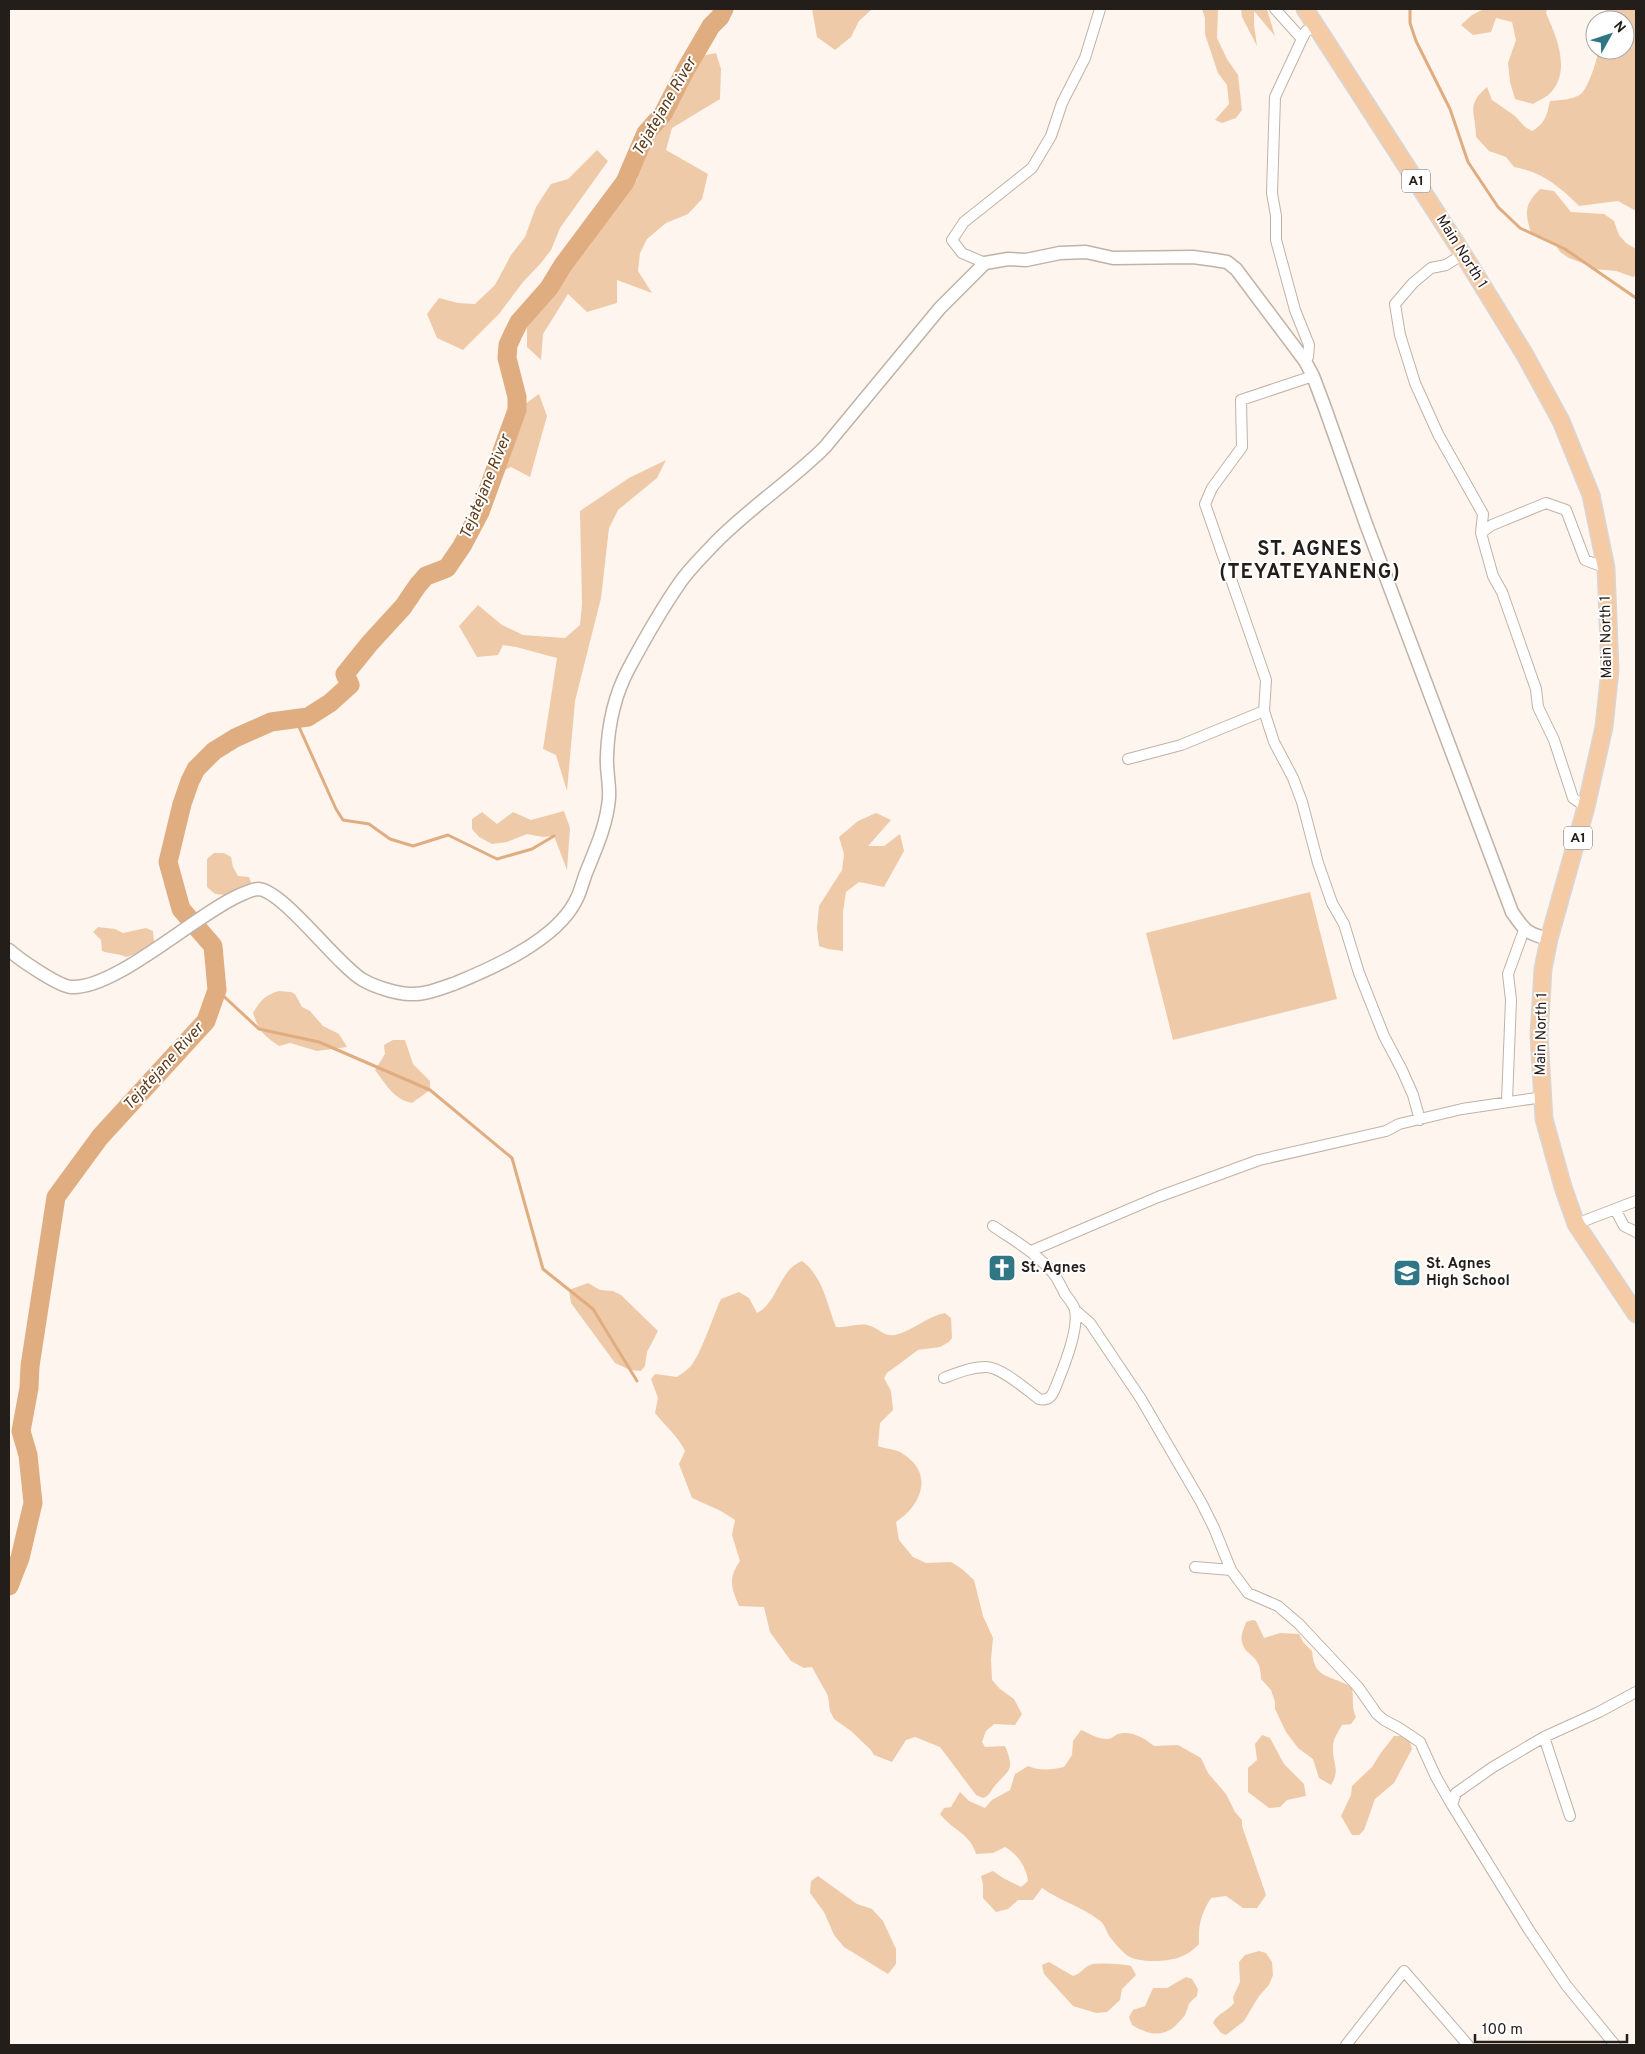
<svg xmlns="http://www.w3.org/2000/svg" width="1645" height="2054" font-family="Overpass,sans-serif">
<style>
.green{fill:#efcaa8}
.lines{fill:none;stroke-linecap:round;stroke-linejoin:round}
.stream{stroke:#e0ad80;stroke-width:3}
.river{stroke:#e0ad80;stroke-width:19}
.minor-casing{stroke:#c0b2a6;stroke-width:12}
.tertiary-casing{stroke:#c0b2a6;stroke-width:15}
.primary-casing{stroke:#d8d6d6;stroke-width:19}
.minor{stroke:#fff;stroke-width:10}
.tertiary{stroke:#fff;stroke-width:12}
.primary{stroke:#f4cba4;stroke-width:16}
.labels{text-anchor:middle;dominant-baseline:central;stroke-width:4;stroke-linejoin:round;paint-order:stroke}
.shield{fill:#fff;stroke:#66625f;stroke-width:1}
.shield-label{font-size:14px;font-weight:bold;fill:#241e1a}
.street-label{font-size:15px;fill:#241e1a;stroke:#fff}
.poi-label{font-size:15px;font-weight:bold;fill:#241e1a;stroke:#fff;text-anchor:start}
.water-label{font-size:16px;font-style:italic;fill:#5e3b19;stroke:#fff}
.district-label{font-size:20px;font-weight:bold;letter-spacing:1px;fill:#241e1a;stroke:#fff}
</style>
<rect width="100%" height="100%" fill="#fef5ee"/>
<path class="green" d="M812 9H872L859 21 851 37 835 50 817 37Z
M1202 9H1218L1217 38 1227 59 1238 75 1242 110 1236 118 1222 123 1215 120 1229 104 1227 85 1218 73 1205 34V18Z
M1241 9H1267L1275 36 1254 11V25L1257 46 1242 17Z
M1481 9H1547L1546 13C1557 38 1573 74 1547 96 1543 99 1537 101 1533 104L1515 99 1510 82 1508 63 1516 40 1512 22 1496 18 1491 32 1473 35 1461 25 1472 15 1482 10Z
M1605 9H1636V211L1618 201 1579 206C1560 187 1542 172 1514 167L1506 157 1489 151 1476 137C1476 112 1465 106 1487 87L1492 100 1515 116 1525 127 1532 131C1545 124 1547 115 1550 101 1560 100 1572 100 1581 94 1588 88 1598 59 1598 50H1625V20H1614Z
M716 53 721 69 720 99 672 128 666 150 708 174 702 199 688 214 666 223 647 239 640 253 638 271 652 293 617 280V303L587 312 568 294 543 334 541 360 527 347V325L620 188 637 180 636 155 646 133 692 58Z
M597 150 608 161 560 228 551 250 541 263 523 282 499 314 463 350 437 338 427 314 439 298 458 303 475 304 495 285 511 255 525 237 536 207 551 184 568 179Z
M1540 189 1554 191 1571 212 1604 214 1614 221 1619 235 1626 243 1636 249V275L1633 277 1616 271 1594 269 1588 265 1569 258 1560 252 1555 244 1531 233C1525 212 1524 205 1540 189Z
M539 394 547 416 530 477 511 467 494 475 517 410Z
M666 460 657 478 618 510 609 528 601 598 575 701 567 791 556 755 543 749 557 658 516 647 503 645 498 655 477 657 459 626 478 605 502 625 523 635 565 638 580 625 582 604 580 511 629 478Z
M564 811 570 828 567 870 554 836 543 837 527 834 507 842 492 844 479 837 472 829V819L482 812 497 824 513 812 531 820Z
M876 813 891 820 868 846H884L900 834 904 851 884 887 859 882 846 892 843 912V951L828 949 819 946 817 928 819 906 842 870 844 854 839 837 858 821Z
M214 853H224L231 857 233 867 238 876 249 877 252 885 226 895 215 894 207 887V859Z
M1310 892 1337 999 1173 1040 1146 933Z
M98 927 115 929 123 933 146 928 153 931 154 942 135 954 126 957C118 953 110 954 102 951L101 940 93 932Z
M279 991 291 992 295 994 302 1007 310 1011 323 1026 339 1034 347 1047 317 1051 290 1043 279 1046C263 1035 259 1031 253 1013 260 1001 265 995 279 991Z
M393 1040H405L413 1064 430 1081V1090L412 1103C393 1099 386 1084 375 1070L385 1054 384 1045Z
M802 1261C823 1276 827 1305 836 1327 847 1328 857 1323 867 1325 878 1327 883 1337 895 1335 913 1331 927 1316 945 1313L951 1318 952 1338 949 1342 940 1347 918 1350 887 1373 884 1378 891 1391 893 1410 880 1423 878 1446C885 1449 897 1449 903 1454 934 1473 922 1505 896 1522L899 1540 913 1557 926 1563 951 1562 962 1569 974 1580 983 1616 993 1638 991 1659 992 1680 1000 1689 1014 1699 1022 1714 1015 1725 994 1724 986 1731 982 1742 985 1747 1005 1746C1016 1772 1008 1769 994 1787 990 1792 989 1796 983 1798L976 1795 940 1747 915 1737 906 1740 892 1762 874 1755 871 1750 851 1731 834 1719 830 1711 828 1696 812 1667 804 1668 791 1661 770 1632 764 1607 739 1606C731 1587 728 1578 740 1561L732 1535 735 1520 721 1511 692 1498 679 1464 685 1451C678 1436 665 1426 655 1413L658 1398 651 1379 655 1374 677 1377C681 1374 686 1371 690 1367 701 1355 713 1316 721 1299L739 1292 749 1298 757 1313C778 1303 779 1269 802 1261Z
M588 1283 600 1290 613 1291 621 1295 658 1331 647 1352 645 1366 641 1371 630 1370 615 1363 571 1303 569 1290Z
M1253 1620 1256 1621 1264 1638 1280 1633 1299 1634 1303 1642 1312 1651C1314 1681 1332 1674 1352 1688 1354 1699 1351 1707 1356 1717L1351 1724 1342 1725C1338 1732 1333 1739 1333 1747 1332 1763 1341 1769 1331 1785L1319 1778 1313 1759 1298 1748 1286 1732 1275 1709V1702L1271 1690 1261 1679C1261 1653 1245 1657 1242 1642 1240 1635 1244 1629 1246 1622Z
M1081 1730C1089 1733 1097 1739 1107 1739 1112 1739 1113 1736 1118 1734 1130 1730 1145 1738 1154 1746L1178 1745 1201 1758 1208 1773 1226 1794 1235 1812 1242 1820V1826L1266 1895 1257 1908H1243L1226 1896 1211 1898C1201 1914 1198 1925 1199 1944 1193 1950 1188 1954 1180 1957 1169 1962 1138 1963 1128 1956 1121 1951 1114 1942 1109 1936 1106 1930 1104 1923 1099 1920 1081 1906 1060 1901 1042 1888L1033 1900H1018L1008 1909 996 1912 983 1898V1884L981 1876 993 1871 1003 1878 1021 1887 1028 1881C1026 1866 1017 1854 1005 1847L993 1853 976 1854C971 1834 951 1829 940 1814L944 1808 951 1807 960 1792 969 1801 985 1808 992 1800 1010 1790 1015 1774 1028 1766C1039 1771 1052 1770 1064 1767L1072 1755 1073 1741Z
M1262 1735 1270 1738 1284 1764 1304 1784 1306 1796 1287 1800 1280 1807 1269 1808 1248 1792V1768L1257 1760 1255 1744Z
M1394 1736H1403L1410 1742 1412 1749 1394 1783 1375 1799 1364 1830 1359 1835H1352L1341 1816 1351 1795 1352 1786 1372 1767 1380 1754Z
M818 1876 857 1904 872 1909 883 1921 896 1949V1964L888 1974 844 1947 834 1935 824 1912 810 1893 811 1881Z
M1259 1951 1266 1953 1272 1962 1273 1975 1269 1985 1259 1996 1244 2021 1226 2035 1221 2033 1213 2023C1215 2015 1228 2011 1234 2003L1233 1997 1240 1982 1239 1962 1245 1955Z
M1049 1962 1073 1976C1082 1973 1083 1968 1090 1965 1095 1962 1124 1964 1131 1966L1136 1975 1122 1989 1120 2000 1107 2012 1096 2013 1073 2006 1044 1974 1042 1965Z
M1186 1977 1192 1979 1198 1989 1197 1996C1186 2005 1190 2004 1185 2015 1183 2018 1180 2021 1177 2024 1163 2039 1147 2034 1132 2025L1129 2017 1133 2010 1145 2006 1153 1988H1167Z"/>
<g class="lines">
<path class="stream" d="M1410 9V23L1416 41 1450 109 1468 162 1498 207 1520 228 1565 249 1636 298
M295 718 336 809 343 820 369 824 390 839 413 846 448 835 497 859 532 849 554 836
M217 990 259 1029 319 1042 430 1090 512 1158 543 1269 593 1309 637 1381"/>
<path class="river" d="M9 1586 20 1558 33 1503 28 1455 21 1431 29 1388 30 1366 56 1197 100 1137 206 1021 217 990 213 946 181 909 168 862 182 804 190 781 196 769 214 751 235 738 271 722 308 717 330 703 350 685 345 674 370 643 403 607 418 585 426 576 447 568 462 546 480 512 517 410V397L507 358 508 345 513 334 519 322 549 288 563 265 625 182 646 133 663 114 686 69 711 26 720 17 724 9"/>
<defs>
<path id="minor" d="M1275 9 1302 39 1306 31 1317 26
M1302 39 1275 97 1272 193 1276 216V240L1295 310 1309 345 1308 357 1305 361
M1463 254 1446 265 1431 268 1413 283 1395 304 1400 335 1415 383 1438 434 1483 514 1481 533 1486 551 1493 576 1502 592 1536 689 1538 707 1554 740 1573 798 1586 807
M985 263 962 253 952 240 964 222 1032 168 1051 136 1062 103 1085 58 1100 9
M1481 533 1492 525 1546 503 1566 510 1585 560 1606 568
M1264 711 1266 680 1205 504 1212 488 1242 447 1241 400 1313 376
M1128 759 1181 745 1264 711 1274 742 1293 778 1302 802 1318 863 1332 903 1344 924 1359 973 1384 1036 1402 1070 1413 1095 1420 1120
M1507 1101 1511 1000 1508 974 1524 930
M1615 1209 1624 1226 1636 1232
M1576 1224 1636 1201
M1031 1251 1158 1197 1259 1160 1386 1131 1399 1124 1462 1109 1543 1097
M1075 1310 1090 1323 1141 1399 1201 1502 1214 1528 1231 1570
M944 1378C957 1373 971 1367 986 1367 1001 1367 1027 1390 1039 1399 1052 1402 1054 1391 1058 1381 1065 1364 1079 1329 1075 1310 1074 1305 1068 1298 1065 1294 1062 1288 1059 1282 1056 1277 1040 1255 1015 1241 993 1226
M1195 1567 1231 1570 1248 1593 1278 1606 1299 1624 1358 1687 1377 1714 1384 1720 1399 1728 1420 1742 1436 1777 1452 1805 1529 1930 1566 1985 1615 2045
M1544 1737 1570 1816
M1452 1805 1456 1793 1493 1767 1544 1737 1599 1712 1636 1692
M1346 2045 1404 1971 1468 2045"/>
<path id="tertiary" d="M9 950C19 959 58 986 71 987 115 990 196 914 240 895 245 893 253 889 258 889 283 890 337 965 363 980 375 987 395 993 409 994 425 995 442 988 456 983 495 967 555 940 575 902 581 892 583 879 588 868 597 846 607 823 609 798 610 784 606 770 607 756 608 726 615 694 629 668 644 640 661 610 679 584 689 569 703 556 715 543 749 508 791 481 825 447L940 308 985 263 1008 259 1026 260 1060 253 1086 252 1113 258 1193 257 1215 260 1227 262 1236 269 1305 361 1313 376 1325 408 1366 524 1512 912C1524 930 1527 934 1549 939"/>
<path id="primary" d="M1305 9 1463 254 1525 355 1561 421 1591 495 1606 568 1610 670 1604 727 1586 807 1549 939 1543 969 1539 1035 1544 1119 1563 1187 1576 1224 1636 1314"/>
</defs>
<use href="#minor" class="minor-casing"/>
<use href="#tertiary" class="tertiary-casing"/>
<use href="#primary" class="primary-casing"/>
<use href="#minor" class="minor"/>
<use href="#tertiary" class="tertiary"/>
<use href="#primary" class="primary"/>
</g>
<defs>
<symbol id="church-square" viewBox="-11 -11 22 22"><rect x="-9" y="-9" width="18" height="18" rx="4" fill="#317685" stroke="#fff"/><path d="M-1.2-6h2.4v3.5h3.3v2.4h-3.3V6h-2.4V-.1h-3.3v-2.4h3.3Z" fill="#fff"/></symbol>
<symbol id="school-square" viewBox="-11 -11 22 22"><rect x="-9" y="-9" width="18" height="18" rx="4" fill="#317685" stroke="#fff"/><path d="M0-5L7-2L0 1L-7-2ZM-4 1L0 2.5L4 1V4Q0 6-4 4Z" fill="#fff"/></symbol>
</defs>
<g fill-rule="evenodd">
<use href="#church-square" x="986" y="1252" width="32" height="32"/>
<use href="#school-square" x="1391" y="1257" width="32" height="32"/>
</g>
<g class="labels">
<g class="shield">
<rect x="1402" y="169.5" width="28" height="23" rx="4"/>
<rect x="1564" y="826.5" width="28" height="23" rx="4"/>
</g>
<g class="shield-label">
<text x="1416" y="181">A1</text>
<text x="1578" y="838">A1</text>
</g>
<g class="street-label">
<text transform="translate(1461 252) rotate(58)">Main North 1</text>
<text transform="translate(1607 637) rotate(-91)">Main North 1</text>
<text transform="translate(1542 1034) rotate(-89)">Main North 1</text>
</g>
<g class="poi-label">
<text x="1426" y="1264">St. Agnes<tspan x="1426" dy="17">High School</tspan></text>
<text x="1021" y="1268">St. Agnes</text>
</g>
<g class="water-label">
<text transform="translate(665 107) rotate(-60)">Tejatejane River</text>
<text transform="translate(486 487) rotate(-68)">Tejatejane River</text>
<text transform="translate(164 1067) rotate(-48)">Tejatejane River</text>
</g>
<g class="district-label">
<text x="1310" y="550">ST. AGNES<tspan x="1310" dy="23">(TEYATEYANENG)</tspan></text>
</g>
</g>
<rect width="1645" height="2054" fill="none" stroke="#241e1a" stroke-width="20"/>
<g transform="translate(1610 35) rotate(50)"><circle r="24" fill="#ffffff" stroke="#a7a5a3"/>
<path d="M0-4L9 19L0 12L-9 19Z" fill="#317685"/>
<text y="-8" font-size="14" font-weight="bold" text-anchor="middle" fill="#241e1a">N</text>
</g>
<path d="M1475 2034v8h152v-8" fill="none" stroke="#241e1a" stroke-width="2.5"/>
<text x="1482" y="2034" font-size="15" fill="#241e1a" stroke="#ffffff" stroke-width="4" paint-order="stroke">100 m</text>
</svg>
